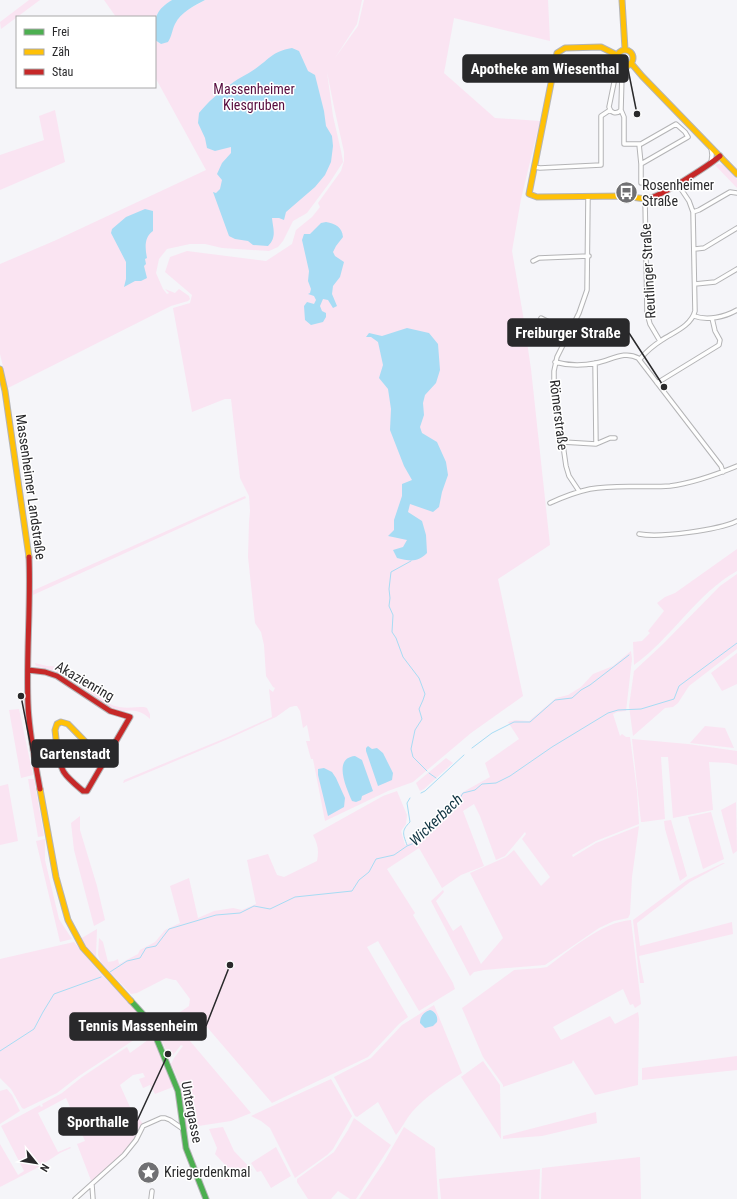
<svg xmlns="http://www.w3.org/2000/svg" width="737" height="1199" font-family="'Roboto Condensed',sans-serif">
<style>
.green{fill:#fae4f2}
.water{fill:#a7dcf4}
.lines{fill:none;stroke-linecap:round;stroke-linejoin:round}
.stream{stroke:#a7dcf4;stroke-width:1}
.street-casing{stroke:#b4b4b6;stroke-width:5.5}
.fast-casing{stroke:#b4b4b6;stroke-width:7}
.slow-casing{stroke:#b4b4b6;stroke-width:7}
.jam-casing{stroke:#b4b4b6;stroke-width:7}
.street{stroke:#fefefe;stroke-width:3.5}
.fast{stroke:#4caf50;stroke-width:5}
.slow{stroke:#ffc107;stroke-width:5}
.jam{stroke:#c62828;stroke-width:5}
.labels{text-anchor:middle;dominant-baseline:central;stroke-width:3;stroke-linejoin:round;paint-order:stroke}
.park-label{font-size:14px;fill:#580d3f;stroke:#fff}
.poi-label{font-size:14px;fill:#29292b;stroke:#fff;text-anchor:start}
.street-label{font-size:14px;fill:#29292b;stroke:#fff}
.water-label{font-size:15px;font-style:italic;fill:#103442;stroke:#fff}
.leader{fill:none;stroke:#29292b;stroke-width:1.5}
.callout-dot{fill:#29292b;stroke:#fff;stroke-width:1.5}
.callout{fill:#29292b;stroke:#29292b;stroke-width:1.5}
.callout-label{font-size:15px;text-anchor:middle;font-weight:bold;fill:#fff}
</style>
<rect width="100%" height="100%" fill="#f5f5f9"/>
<path class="green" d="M29 0H40L1 29 0 22Z
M104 0H172L164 6 155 17H116Z
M205 0H362L357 24 335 58 358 26 364 0H548L550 41 454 18 444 73 495 118 540 121 521 199 512 251 523 315 531 369 550 545 498 579 523 696 471 733 413 782 388 791 325 821 313 759H311L306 741H310L307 725 303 728 300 711 297 706H295L290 707 276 717 228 739 123 783 124 780 228 737 272 717 269 689 273 692 275 688 273 687 266 676 264 645 261 632 255 623 248 557 249 522 250 511 249 496 240 478 231 399H225L192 412 173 308 190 303 192 295 165 272 170 257 187 251 266 261 292 244 296 230 312 217 320 207 318 203 341 171 344 161V152L334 107 327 72 328 67 327 72 333 116 341 151 343 162 330 182 307 213 293 221 283 241 278 247 269 251 222 248 205 244H190L167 249 159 259 156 273 163 289 167 294 169 293 165 289 175 293 179 289 189 296 190 299 188 301 171 306 8 388 0 354V264L54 241 206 170 155 77V40L161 44 178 19 185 11Z
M55 110 65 162 0 190V155L44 140 39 116Z
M718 164 723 165 737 179V188L715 165Z
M245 496 246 498 33 595 32 591Z
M737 549V571C696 594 672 638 634 665L633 642 642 641 650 633 648 631 664 611 657 603 665 597 675 593Z
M737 574V649L689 686 678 703 673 707 665 708 633 736 629 706 634 671 663 644 720 586Z
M631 651 632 659 626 711 617 712 613 714 620 736 622 734 626 737H630L637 791 639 824 596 841 572 855 573 857 596 843 639 826 632 877 630 914 628 918 614 921 599 928 545 965 484 970 474 972 470 976 431 901 443 890 444 892 436 901 453 931 461 925 481 964 503 938 470 873 506 857 514 850 541 886 550 877 522 839 526 834 525 832 505 856 496 860 480 816 474 804 463 811 484 866 461 875 442 888 419 848 387 869 415 913 413 915 453 983 455 989 419 1011 378 941 367 947 408 1017 399 1024 368 1057 272 1103 207 1027 190 1041 251 1113 231 1121 192 1127 186 1130C186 1106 182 1085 171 1064L174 1058 183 1046 181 1045 170 1059 154 1024 161 1025 189 1006 190 999 176 980H174L166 978 137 993 131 994 101 963 98 955 99 938 103 942 108 962 114 961 118 959 119 964 138 954 140 950 155 942 165 930 180 923 170 886 189 878 198 918 214 911 233 908 242 910 256 904 247 860 268 854 277 875 284 877 317 861C319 851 318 844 313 835L383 796 397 791 407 815 406 824 401 831 405 845 415 841 428 822 437 816 443 808 453 802 463 792 490 777 485 763 519 739 508 722 516 720 529 721 556 698 568 695 581 687 593 674 613 666Z
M737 653V684L722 691 711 673Z
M35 663 47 666 64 667 71 673 80 677 79 679H77L60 671 58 672 36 666Z
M72 679C89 684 99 701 115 706 124 709 135 707 144 707L147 708 150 714V719C144 713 134 708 124 712L108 706Z
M19 709 33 775 21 778 9 710Z
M705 726 725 728 734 748 690 743Z
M632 739 688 744 737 751V765L729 763 709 762 713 810 673 818 668 757H661L665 819 643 822H641Z
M446 758 453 763 424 789 420 791 416 783Z
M28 779H34L44 836 38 837Z
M8 784 18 841 0 845V786Z
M736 802 737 851 733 854 721 810Z
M711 812 724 859 703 869 688 817Z
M80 816V830L97 886 105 920 94 926 74 850 71 823Z
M671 820 687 876 680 881 665 829 664 821Z
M45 839V860L59 919 72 939 60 942 36 841Z
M723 863H725L690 882 637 923 640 946 732 922 733 934 639 956 644 983H640L633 920 687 880Z
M631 920 641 1004 635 1008 633 1004 630 1005 623 989 553 1027 561 1040 610 1016 615 1024 638 1012 639 1018 638 1085 595 1095 573 1060 572 1063 503 1087V1085L483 1057 462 1008 514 970 541 968 547 967C570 950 602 922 631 920Z
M97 929 96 956 99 963 86 949 80 939Z
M74 942 100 973 140 1014 149 1030 79 1076 57 1093 24 1109 22 1108 11 1089 0 1078V959Z
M434 1005 462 1073C445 1084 426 1096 412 1112 406 1119 402 1128 396 1135L378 1102 357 1117 355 1116 334 1077 371 1058 402 1025Z
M152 1037 173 1087 155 1094 150 1085 143 1088 139 1079 145 1077 143 1073 133 1075 120 1085 130 1107 144 1125C129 1149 112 1164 92 1183L77 1144 85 1141 66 1098 38 1113 58 1152 70 1147 71 1148 60 1153 35 1169 0 1187V1144L18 1175 24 1171 1 1126 40 1105 41 1107 43 1106 42 1104 62 1093 82 1077 127 1047 130 1053Z
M737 1056V1070L642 1080V1068Z
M483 1061 500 1085 501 1139 461 1077Z
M331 1079 352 1116 333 1149 327 1155 295 1178 270 1128 261 1121 251 1116Z
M7 1089 12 1095 20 1111 0 1124V1091Z
M596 1112 597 1123 542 1136 503 1139V1136Z
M354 1118 391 1145 356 1199H350L338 1191 331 1199H308L297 1182V1179L334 1152 348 1130Z
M223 1127 234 1151 252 1170 226 1180 221 1172 227 1167 215 1154 217 1148 209 1129Z
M404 1127 435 1148 438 1199H359L384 1162Z
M276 1147 291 1176 271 1188 261 1171 257 1172 251 1163Z
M640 1157 641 1199H541L542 1168Z
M540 1169 539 1199H441L439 1179Z"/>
<path class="water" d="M172 0H205C194 6 181 12 175 24 172 30 172 36 168 42L161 44 155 40C155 19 153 12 172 0Z
M292 48 299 51 308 71 315 75 324 111 326 126 332 136 333 146 331 162 325 175 315 187 286 212 284 220 279 218H272C273 229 277 237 268 246L253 245 248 241 235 239 229 236 213 192 216 193 220 189 222 180 217 174 222 163 231 153V147L215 151 207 148 205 138 198 123 199 113C208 102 219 92 231 84 238 78 247 75 255 69 271 58 271 52 292 48Z
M145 209 153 211V231C144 237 145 248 147 258L145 259 146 264 144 266 147 278 141 281H135L124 287 126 279V262L111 233 112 229 126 217Z
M326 222C336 224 342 227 343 237L336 246 333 252 335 256 344 262 340 277 333 286 332 294 337 306 333 308 328 300 323 299 320 306 322 311 326 313V317L323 322 311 325 305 320 304 306 307 302 314 304 316 300 314 296 308 294 310 293 311 289 308 281 309 271 302 240 304 234H310L321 223Z
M407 328 429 333 438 344 440 370 436 383 425 395 423 403 424 415 420 427 422 433 437 442 446 462 448 475 442 492 439 507 433 512 410 504 408 512 422 521 426 535 427 553C417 563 410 561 397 558L393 550 403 547 407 540 388 536 394 530V520L402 496V484L412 480 404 466 390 430 391 409 388 389 379 378 383 365 378 342 371 337H366L369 333 382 336Z
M368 746 372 749 377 748 383 753 393 773 392 780 378 786 366 751V748Z
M355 756 362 760 373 791 362 796 361 800 356 802 352 801C347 789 332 758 355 756Z
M324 768 332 772 336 778 345 798 344 807 328 816 318 775V769Z
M430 1010C436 1012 438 1017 437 1022L433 1026 425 1028 420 1023C420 1016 424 1012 430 1010Z"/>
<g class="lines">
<path class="stream" d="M411 561 391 572 389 589 390 598 389 606 393 615 392 632 396 638 403 657 419 678 425 694 423 700 419 709 422 719 415 730 411 749 413 757 427 771
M472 748 492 733 514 722H530L555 700 572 698 581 690 590 685 629 655
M429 773 436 778
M421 793 425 791 464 755
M407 845C403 834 401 831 410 822L407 803 410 798
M110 972 127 961 140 958 146 948 156 946 169 929 216 915 240 913 254 906 270 909 295 897 352 891 359 880 369 872 376 859 394 855 407 846 417 842 429 823 438 817 443 809 455 806 463 793 475 790 482 784 496 783 510 776 552 747 608 713 618 710 641 709 674 699 679 686 737 643
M0 1051 34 1029 43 1012 54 994 101 977"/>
<defs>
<path id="street" d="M618 63 609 107C611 113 616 115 621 110
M625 66 622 74 621 110 624 117V144H641L676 124 685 132 688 137 641 164V183
M639 144 641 164
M711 163 712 155 711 147
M534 167 540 168 601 165V116L610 110
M645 199 647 313 650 324 660 341
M693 212 699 210 730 192 737 193
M695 249 704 248 737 228
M533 261 539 258 589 256
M695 284 715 282 737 269
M694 316C707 321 725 317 737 310
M541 318 569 332
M640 359C646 352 654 345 662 340 674 332 691 326 695 311L693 212 689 201 677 183
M555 362C569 366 582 366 596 363 610 361 624 350 638 358L721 466 723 472
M595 363 596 444
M657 383 719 345 720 340 715 331 712 318
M563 442 596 444 610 438H615
M579 491 569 476 566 466 554 382V371L557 357 579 313 587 290 588 197
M550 503C563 497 576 492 590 489 616 484 643 488 670 486 693 483 715 475 737 466
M639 534C660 538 718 530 737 521
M92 1185 93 1199
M75 1199 124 1155 136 1140 143 1126 161 1118H165L170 1120 183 1129
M151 1199 152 1191"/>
<path id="fast" d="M131 1001 142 1013 153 1030 178 1091 186 1148 206 1199"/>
<path id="slow" d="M622 0 625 49
M617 58a8 8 0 1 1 16 0a8 8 0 1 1-16 0Z
M617 55 601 47 565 48 557 53 529 194 537 197 624 196 646 199
M631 63 642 76 737 174
M0 369 5 391 29 557
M57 747 55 730 57 724 61 722 68 724 104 761
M40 789 56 877 68 920 83 948 131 1001"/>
<path id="jam" d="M646 199C659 198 708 166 720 156
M29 557C31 606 26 655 28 704 29 733 35 761 40 789
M28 670 45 672 57 676 110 711 130 717 87 791H83C63 774 61 773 57 747"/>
</defs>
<use href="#street" class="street-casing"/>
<use href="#fast" class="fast-casing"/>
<use href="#slow" class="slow-casing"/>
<use href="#jam" class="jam-casing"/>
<use href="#street" class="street"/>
<use href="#fast" class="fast"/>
<use href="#slow" class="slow"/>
<use href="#jam" class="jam"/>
</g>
<defs>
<symbol id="bus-disc" viewBox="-11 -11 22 22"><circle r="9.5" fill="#707073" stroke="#fff"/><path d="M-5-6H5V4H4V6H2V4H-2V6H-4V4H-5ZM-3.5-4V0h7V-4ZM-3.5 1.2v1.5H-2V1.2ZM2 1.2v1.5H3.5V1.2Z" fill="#fff"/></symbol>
<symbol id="sight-disc" viewBox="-11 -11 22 22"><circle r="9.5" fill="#707073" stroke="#fff"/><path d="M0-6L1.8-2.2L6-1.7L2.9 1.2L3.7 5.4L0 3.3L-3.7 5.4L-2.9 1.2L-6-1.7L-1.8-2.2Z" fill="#fff"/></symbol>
</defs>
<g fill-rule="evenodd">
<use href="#bus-disc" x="614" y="180" width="25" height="25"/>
<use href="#sight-disc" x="136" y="1160" width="25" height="25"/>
</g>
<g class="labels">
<g class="park-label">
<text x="254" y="89">Massenheimer<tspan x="254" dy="16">Kiesgruben</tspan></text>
</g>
<g class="poi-label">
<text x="642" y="185">Rosenheimer<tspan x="642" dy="16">Straße</tspan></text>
<text x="164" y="1172">Kriegerdenkmal</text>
</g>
<g class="street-label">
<text transform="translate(648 271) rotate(-93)">Reutlinger Straße</text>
<text transform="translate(559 415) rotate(83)">Römerstraße</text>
<text transform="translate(31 487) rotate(82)">Massenheimer Landstraße</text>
<text transform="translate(85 681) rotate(30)">Akazienring</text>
<text transform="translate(192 1112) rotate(79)">Untergasse</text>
</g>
<g class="water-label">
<text transform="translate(436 820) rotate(-44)">Wickerbach</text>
</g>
</g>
<path class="leader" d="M637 114L628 69M664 387L629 333M21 696L32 753M230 965L206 1026M168 1054L137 1121"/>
<g class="callout-dot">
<circle cx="637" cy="114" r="4"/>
<circle cx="664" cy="387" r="4"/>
<circle cx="21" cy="696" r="4"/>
<circle cx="230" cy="965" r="4"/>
<circle cx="168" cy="1054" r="4"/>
</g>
<g class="callout">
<rect x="463" y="55" width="165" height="27" rx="4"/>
<rect x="508" y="319" width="121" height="27" rx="4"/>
<rect x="32" y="740" width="86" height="27" rx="4"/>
<rect x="70" y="1013" width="136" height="27" rx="4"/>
<rect x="59" y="1108" width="78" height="27" rx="4"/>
</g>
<g class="callout-label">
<text x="545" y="74">Apotheke am Wiesenthal</text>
<text x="568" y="338">Freiburger Straße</text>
<text x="75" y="759">Gartenstadt</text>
<text x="138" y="1031">Tennis Massenheim</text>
<text x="98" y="1127">Sporthalle</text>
</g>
<rect x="16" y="16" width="140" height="72" fill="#ffffff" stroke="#a9a9aa"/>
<rect x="24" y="29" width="20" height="6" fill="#4caf50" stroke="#a9a9aa"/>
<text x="52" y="36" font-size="12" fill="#29292b">Frei</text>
<rect x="24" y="49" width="20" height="6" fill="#ffc107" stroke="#a9a9aa"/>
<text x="52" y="56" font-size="12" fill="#29292b">Zäh</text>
<rect x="24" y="69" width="20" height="6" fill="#c62828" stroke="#a9a9aa"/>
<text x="52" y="76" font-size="12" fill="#29292b">Stau</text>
<g transform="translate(36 1163) rotate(120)" stroke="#ffffff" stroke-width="3" paint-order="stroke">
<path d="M0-3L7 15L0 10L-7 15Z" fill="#29292b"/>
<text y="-6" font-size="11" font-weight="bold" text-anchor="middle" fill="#29292b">N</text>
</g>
</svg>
